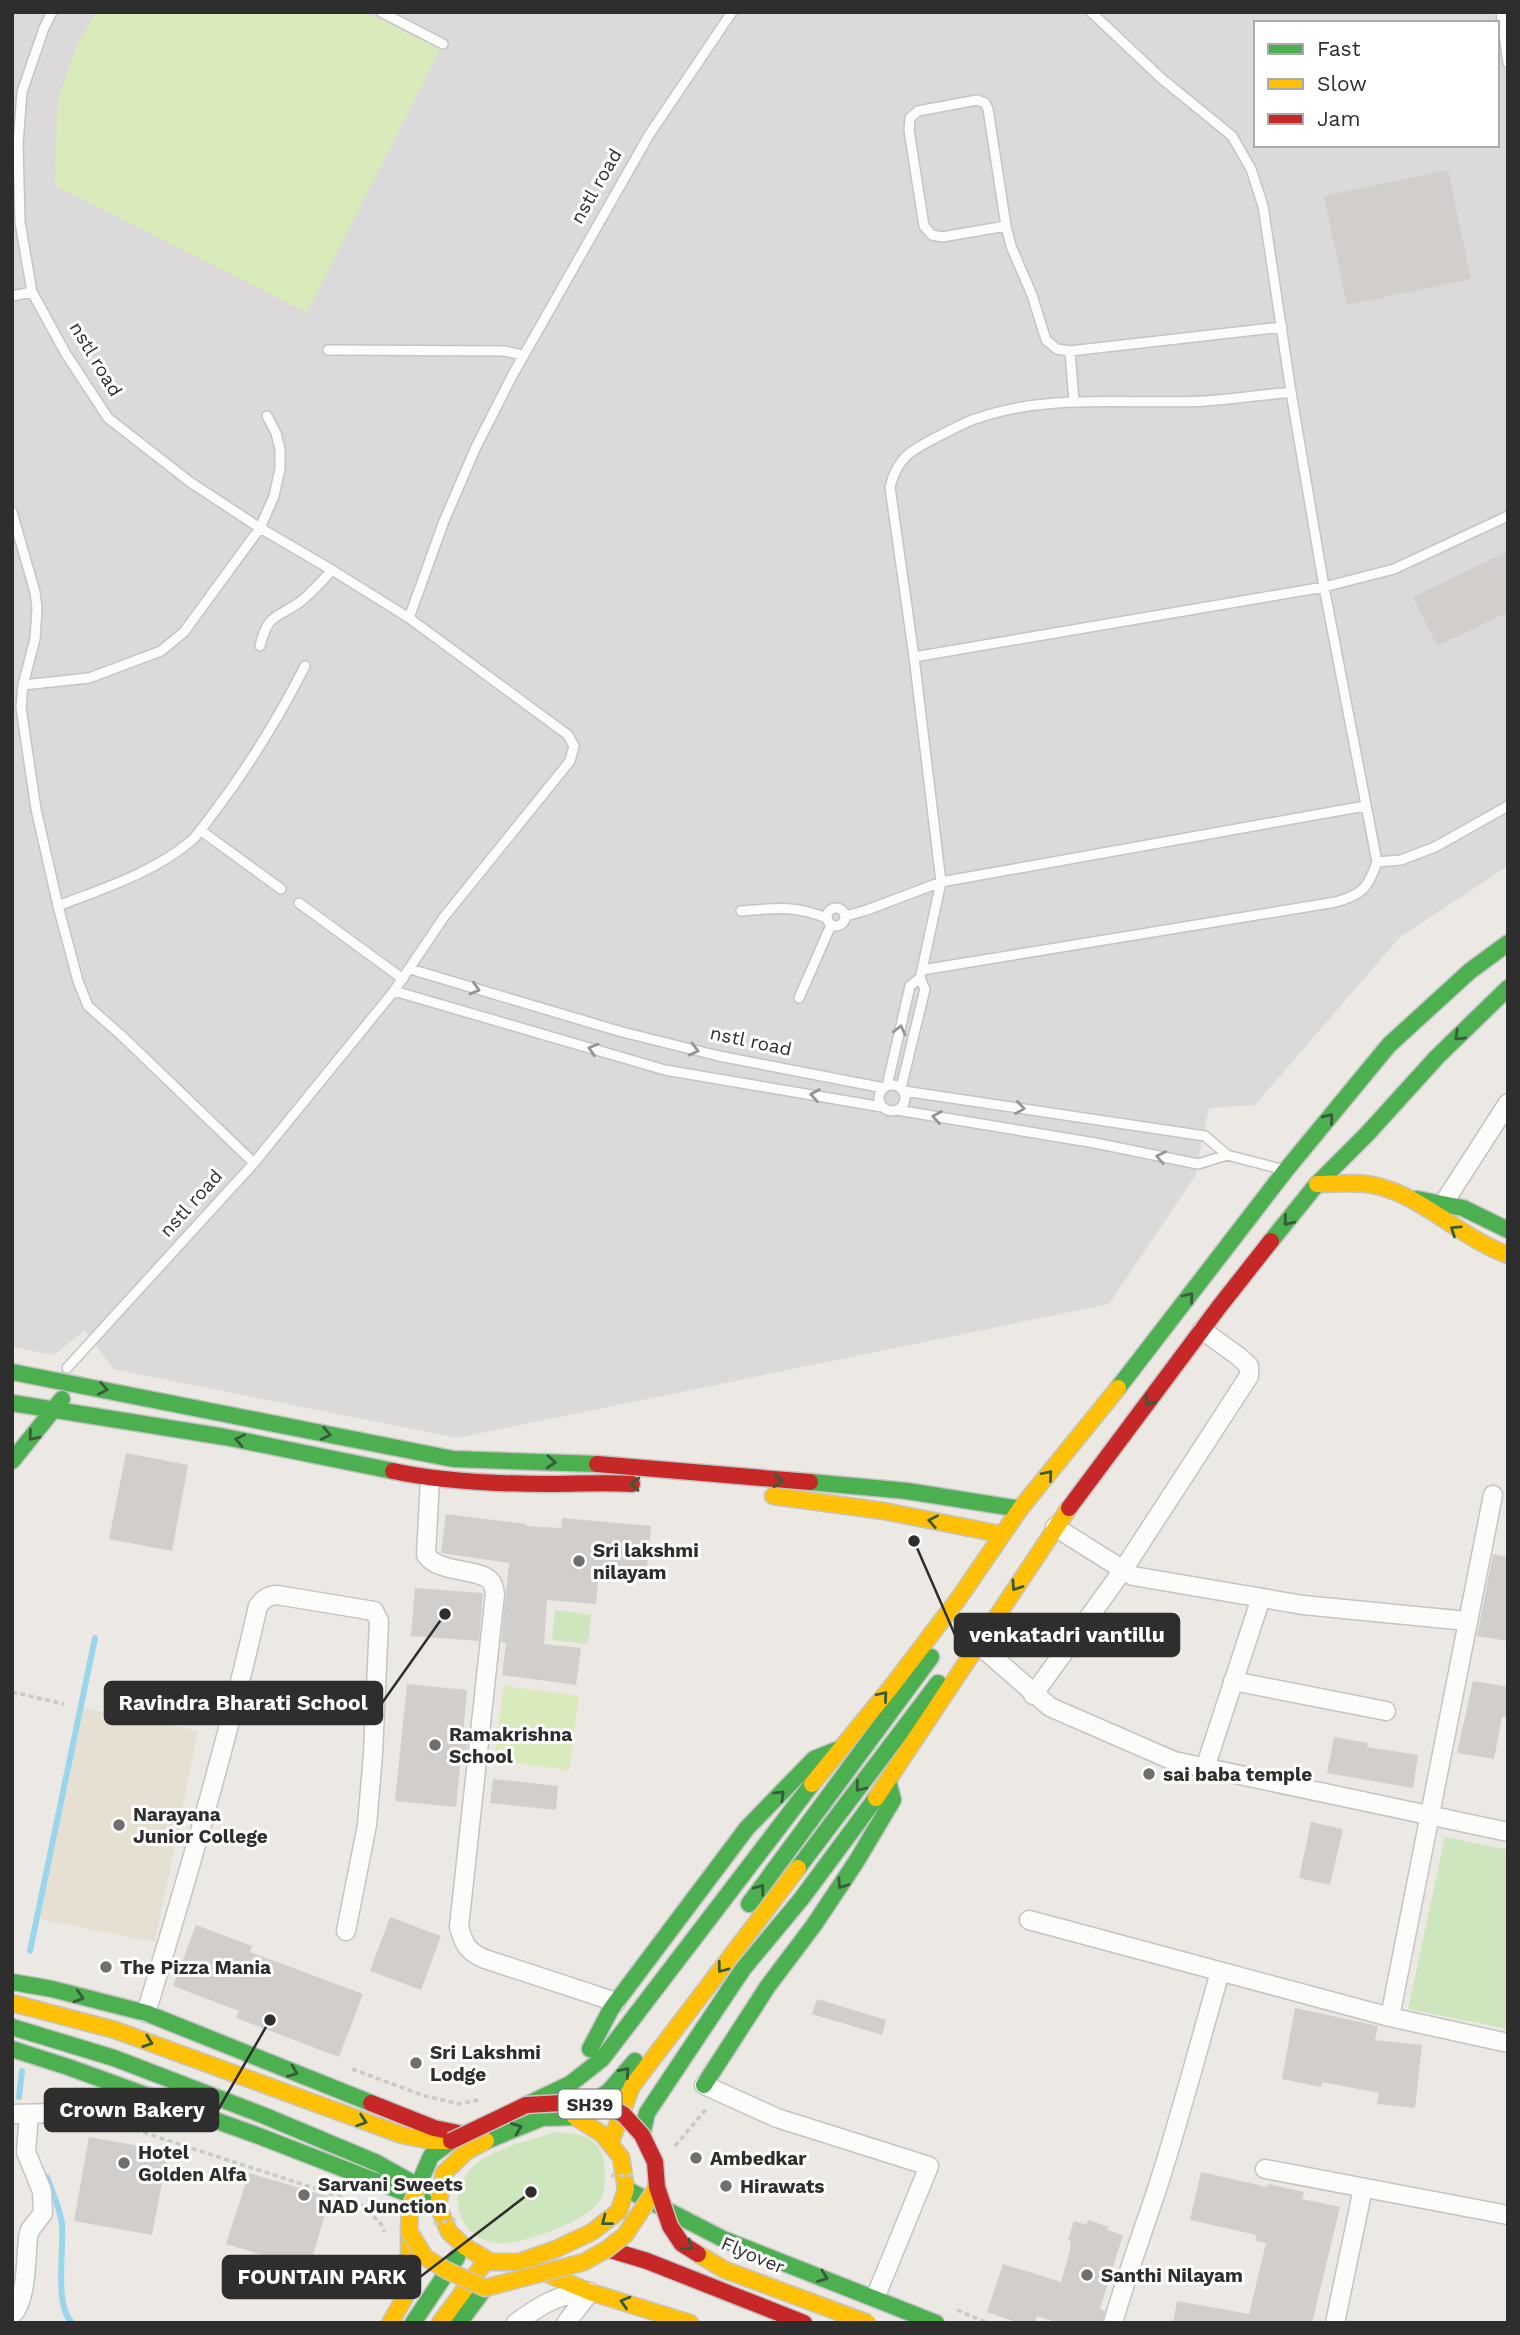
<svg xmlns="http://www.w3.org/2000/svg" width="1520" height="2335" font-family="'Work Sans',sans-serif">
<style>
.industrial{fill:#dcd9db;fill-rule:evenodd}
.education{fill:#e6e0d3}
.green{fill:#cee6be}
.pitch{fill:#d9eabb}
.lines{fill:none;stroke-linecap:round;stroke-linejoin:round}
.stream{stroke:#99d6ec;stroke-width:6}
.building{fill:#d1cecb}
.lane-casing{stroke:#c5c4c5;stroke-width:12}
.street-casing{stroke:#c5c4c5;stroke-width:21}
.fast-casing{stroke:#c5c4c5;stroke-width:19}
.slow-casing{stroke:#c5c4c5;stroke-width:19}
.jam-casing{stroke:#c5c4c5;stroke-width:19}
.path{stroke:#c9c9c8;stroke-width:3.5;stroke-dasharray:5 3.5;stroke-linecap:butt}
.lane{stroke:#fcfcfb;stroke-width:9}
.street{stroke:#fcfcfb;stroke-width:18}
.fast{stroke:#4caf50;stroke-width:16}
.slow{stroke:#ffc107;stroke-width:16}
.jam{stroke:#c62828;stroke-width:16}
.slow-bridge-casing{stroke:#c6c5c4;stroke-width:19;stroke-linecap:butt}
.jam-bridge-casing{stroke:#c6c5c4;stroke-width:19;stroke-linecap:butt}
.path-bridge{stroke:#c9c9c8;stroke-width:3.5;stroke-dasharray:5 3.5;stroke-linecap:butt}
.slow-bridge{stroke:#ffc107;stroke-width:16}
.jam-bridge{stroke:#c62828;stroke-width:16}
.oneway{stroke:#959594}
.oneway2{stroke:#385b3a}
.poi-dot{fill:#706f6e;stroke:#fff;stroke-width:2.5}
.labels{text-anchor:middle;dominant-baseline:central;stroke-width:6;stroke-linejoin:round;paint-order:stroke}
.shield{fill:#fff;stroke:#6d6d6d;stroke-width:2}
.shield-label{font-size:18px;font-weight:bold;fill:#2e2e2e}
.street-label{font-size:19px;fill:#2e2e2e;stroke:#fff}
.poi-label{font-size:19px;font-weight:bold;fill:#2e2e2e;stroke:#fff;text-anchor:start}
.leader{fill:none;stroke:#2e2e2e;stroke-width:2.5}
.callout-dot{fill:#2e2e2e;stroke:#fff;stroke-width:2.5}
.callout{fill:#2e2e2e;stroke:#2e2e2e;stroke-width:2.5}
.callout-label{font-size:21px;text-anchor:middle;font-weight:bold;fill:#fff}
</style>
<rect width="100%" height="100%" fill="#ece8e4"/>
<path class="industrial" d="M12 12H1508V866L1400 937 1255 1105 1209 1108 1195 1176 1109 1304 457 1438 113 1369 85 1330 54 1355 12 1347ZM1256 23H1497V145H1256Z"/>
<path class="education" d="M83 1708 198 1731 155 1942 40 1919Z"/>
<path class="green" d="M555 1610 591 1615 588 1644 552 1640Z
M1445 1837 1508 1850V2029L1408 2009Z
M556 2132C586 2134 604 2138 605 2173 605 2180 605 2192 601 2199 589 2221 531 2240 507 2243 465 2248 443 2201 469 2171 486 2150 530 2140 556 2132Z"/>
<path class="pitch" d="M96 12H365L440 49 307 313 55 185 57 103 77 45Z
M504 1686 579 1696 569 1770 494 1760Z"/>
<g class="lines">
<path class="stream" d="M30 1951 95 1638
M19 2097 22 2071
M47 2177C52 2192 61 2210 62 2225 64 2251 54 2304 72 2323"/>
</g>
<path class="building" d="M1448 170 1471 279 1347 305 1324 196Z
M1508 551V612L1437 646 1413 597Z
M126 1453 188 1465 172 1551 109 1539Z
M446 1514 526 1524V1526L561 1528 562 1518 651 1526 646 1576 599 1572 596 1604 547 1600 544 1644 581 1648 576 1685 502 1675 506 1643 501 1642 509 1563 441 1553Z
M1493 1554 1508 1557V1641L1477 1636Z
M415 1588 483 1593 479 1641 411 1636Z
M1473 1681 1508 1687V1718L1502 1717 1494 1759 1457 1753Z
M407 1684 467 1690 463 1734H468L466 1755H461L456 1807 395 1801Z
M1334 1737 1368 1743 1367 1747 1418 1755 1413 1788 1327 1773Z
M493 1779 558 1786 556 1810 490 1803Z
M1311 1822 1343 1829 1330 1885 1299 1878Z
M390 1917 441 1936 421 1990 370 1971Z
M196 1925 252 1946 250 1952 363 1994 339 2057 236 2018 239 2011 173 1986Z
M817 1999 886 2020 882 2035 812 2014Z
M1295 2008 1378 2026 1375 2040 1422 2045 1415 2108 1377 2104 1379 2093 1322 2082 1321 2087 1282 2079Z
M89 2137 168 2151 152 2235 74 2221Z
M1201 2172 1267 2187 1268 2184 1304 2192 1302 2199 1340 2207 1312 2323H1173L1177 2301 1249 2314 1266 2243 1255 2241 1257 2235 1190 2220Z
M249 2173 330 2197 309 2269 226 2244Z
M1088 2220 1109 2227 1107 2230 1123 2235 1100 2309 1105 2311 1102 2323H1059L1037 2316 1035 2323H1019L987 2312 1003 2264 1061 2282 1070 2251 1071 2241 1068 2240 1074 2221 1087 2225Z"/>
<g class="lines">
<defs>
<path id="lane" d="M52 12 44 28 22 92 18 144 20 222 32 292 66 354 108 418 190 482 260 528 332 570 409 618 444 521 476 447 512 376 649 135 732 12
M381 12 443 44
M1501 12 1508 63
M1006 226 942 237 932 235 924 226 909 130 910 118 918 111 977 100 985 103 988 109 1006 226 1011 246 1032 295 1046 340 1057 349 1070 351 1282 327
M12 296 32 292
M328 350 504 351 523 355
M1070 351 1074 402
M12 512 35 592 37 608 35 639 23 685 21 707 24 728 36 809 58 906 78 981 88 1006 122 1036 254 1163
M260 646C268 613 276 619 300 602 312 593 322 581 332 570
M914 657 1324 587 1394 569 1508 516
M23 685 89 678 161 651 184 632 260 528 274 496 280 469V449L276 433 267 416
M200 830 281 889
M1377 862 1401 860 1435 847 1508 806
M299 903 403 979
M58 906C104 888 153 873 191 841 200 833 207 821 215 811 249 766 279 717 305 666
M827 917a9 9 0 1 1 18 0a9 9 0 1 1-18 0Z
M741 911C777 908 793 905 827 918
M846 916 867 910 941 882 1365 806
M410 969 622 1032 719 1056 884 1088
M922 970 1336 902C1363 894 1368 888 1377 862L1324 587 1291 392 1263 206 1251 169 1232 136 1161 78 1091 12
M394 991 665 1070 882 1107
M799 998 831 925
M879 1098a13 13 0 1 1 26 0a13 13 0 1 1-26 0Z
M887 1086 910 986 920 978 922 970 941 882 914 657 890 487C898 456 912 450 939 436 952 430 964 422 978 418 1050 393 1131 405 1206 401 1234 399 1263 395 1291 392
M901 1088 925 989 920 978
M904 1091 1205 1136 1227 1155
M897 1110 1095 1143 1198 1164 1227 1155 1281 1169
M67 1368 254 1163 394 991 444 917 570 761 574 746 568 735 409 618"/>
<path id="street" d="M1443 1204 1508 1103
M430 1479 426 1555C440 1575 483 1567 492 1583 493 1584 495 1592 495 1594L459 1927C464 1945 468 1952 485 1959L616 2002
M1055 1527 1133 1576 1303 1605 1467 1621
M978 1644 1050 1707 1174 1761 1508 1832
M1233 1681 1386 1711
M1033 1695 1123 1570 1249 1376V1366L1238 1356 1202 1330
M1205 1768 1261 1598
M1029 1920 1390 2017 1508 2043
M146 2013C187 1879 227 1743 258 1606 264 1598 268 1596 277 1595L374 1611 379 1621 373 1754 367 1825 346 1931
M1390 2017 1493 1495
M704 2085 777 2118 929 2166 875 2298
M12 2114 56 2113 147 2096
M1265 2169 1508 2215
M12 2315C27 2301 26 2257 28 2237L30 2230 43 2213 42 2191 26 2152 29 2115
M516 2323C539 2306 558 2294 586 2292
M566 2323 590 2292
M1113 2323C1126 2277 1142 2234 1157 2189 1180 2118 1199 2045 1220 1972
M1335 2323 1363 2188"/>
<path id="fast" d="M1417 1199 1463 1208 1508 1230
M1271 1241 1317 1184 1368 1133 1437 1057 1508 988
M12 1372 453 1459 597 1464
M1118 1388 1286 1170 1389 1045 1470 971 1508 943
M12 1403 225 1437 393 1471
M12 1461 62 1399
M810 1482 907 1491 1020 1509
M798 1868 938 1683
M749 1904 931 1657
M12 1982 52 1989 146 2013 371 2103
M12 2027 114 2058 265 2116 377 2163 418 2186 431 2156 451 2141
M12 2049 68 2067 259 2136 424 2200
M590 2049 611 2009 747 1828 814 1759 839 1749
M704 2085 768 1986 814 1925 856 1862 893 1800 888 1781
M526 2105 570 2084 602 2059 812 1784
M575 2117 610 2090 635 2061
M642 2135 647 2113 743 1969 802 1898 876 1798
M486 2141 542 2118 575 2117
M626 2189 723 2239 936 2323
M413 2323 457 2257
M459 2323 485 2288"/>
<path id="slow" d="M1317 1184C1337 1184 1358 1181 1377 1186 1424 1197 1461 1238 1508 1255
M773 1496 884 1511 1000 1534
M812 1784 892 1686 959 1598 1020 1509 1118 1388
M876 1798 1069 1508
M12 2003 115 2030 402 2135 431 2141H451
M486 2141 467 2151 444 2173 438 2206 449 2232 464 2246 491 2262H519L556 2249 592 2232 619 2211 626 2189 621 2157 602 2134 575 2117
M610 2144 632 2086 798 1868
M519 2262 590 2292 690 2323
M390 2323 404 2299 409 2273V2231
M440 2323 482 2266"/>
<path id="jam" d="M597 1464 810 1482
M393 1471C444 1482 498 1484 550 1484 578 1484 605 1482 632 1484
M1069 1508 1219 1307 1271 1241
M371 2103 434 2128 458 2133
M607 2249 647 2261 804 2323"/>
</defs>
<use href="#lane" class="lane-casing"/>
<use href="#street" class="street-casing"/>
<use href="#fast" class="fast-casing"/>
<use href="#slow" class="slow-casing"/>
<use href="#jam" class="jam-casing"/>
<path class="path" d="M12 1692 64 1704
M352 2069 425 2096 459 2104 478 2100
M111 2122 360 2203 381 2224 384 2232
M675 2146 708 2107
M957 2310 988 2323"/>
<use href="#lane" class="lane"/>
<use href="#street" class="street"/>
<use href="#fast" class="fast"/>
<use href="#slow" class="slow"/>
<use href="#jam" class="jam"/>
<defs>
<path id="slow-bridge" d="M418 2186 410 2208 409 2231 425 2257 446 2270 485 2288 584 2262 607 2249 625 2235 657 2187
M698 2254 725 2270 868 2323"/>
<path id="jam-bridge" d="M451 2141 526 2105 580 2102 612 2108 624 2115 642 2135 655 2162 657 2187 670 2226 682 2244 698 2254"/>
</defs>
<use href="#slow-bridge" class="slow-bridge-casing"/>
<use href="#jam-bridge" class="jam-bridge-casing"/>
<path class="path-bridge" d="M611 2176 634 2175
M434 2224 456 2219"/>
<use href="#slow-bridge" class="slow-bridge"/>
<use href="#jam-bridge" class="jam-bridge"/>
</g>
<defs><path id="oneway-chevron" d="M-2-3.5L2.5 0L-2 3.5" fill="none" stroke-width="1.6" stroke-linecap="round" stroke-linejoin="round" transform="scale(1.75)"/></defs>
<g class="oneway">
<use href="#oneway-chevron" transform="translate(475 989) rotate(16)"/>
<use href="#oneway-chevron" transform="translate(900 1030) rotate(-77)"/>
<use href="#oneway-chevron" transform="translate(593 1049) rotate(-163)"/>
<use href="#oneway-chevron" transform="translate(694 1050) rotate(14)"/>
<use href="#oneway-chevron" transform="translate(815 1095) rotate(-171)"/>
<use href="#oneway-chevron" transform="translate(1020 1108) rotate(8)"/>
<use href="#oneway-chevron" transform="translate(937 1117) rotate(-171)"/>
<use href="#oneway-chevron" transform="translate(1161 1157) rotate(-168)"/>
</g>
<g class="oneway2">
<use href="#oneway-chevron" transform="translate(1459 1036) rotate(136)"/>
<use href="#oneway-chevron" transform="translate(1329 1118) rotate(-51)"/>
<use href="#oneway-chevron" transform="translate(1288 1221) rotate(129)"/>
<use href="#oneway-chevron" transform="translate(1455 1230) rotate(-146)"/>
<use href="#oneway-chevron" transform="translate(1189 1297) rotate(-52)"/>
<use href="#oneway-chevron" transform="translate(103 1389) rotate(11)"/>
<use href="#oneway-chevron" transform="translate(1149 1401) rotate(127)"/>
<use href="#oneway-chevron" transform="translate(326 1434) rotate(12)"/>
<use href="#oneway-chevron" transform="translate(33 1436) rotate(129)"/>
<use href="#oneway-chevron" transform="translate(240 1440) rotate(-168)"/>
<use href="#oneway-chevron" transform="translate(551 1462) rotate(3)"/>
<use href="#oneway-chevron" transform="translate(1048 1475) rotate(-50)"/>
<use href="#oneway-chevron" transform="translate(778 1481) rotate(5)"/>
<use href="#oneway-chevron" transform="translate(635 1484) rotate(-176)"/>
<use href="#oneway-chevron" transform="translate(933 1521) rotate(-169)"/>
<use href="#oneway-chevron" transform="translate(1016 1586) rotate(124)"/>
<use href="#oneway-chevron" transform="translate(883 1696) rotate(-50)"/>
<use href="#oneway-chevron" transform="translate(860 1787) rotate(128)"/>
<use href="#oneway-chevron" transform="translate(780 1795) rotate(-45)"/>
<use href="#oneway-chevron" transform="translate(842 1884) rotate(124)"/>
<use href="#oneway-chevron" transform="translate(760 1889) rotate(-53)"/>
<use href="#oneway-chevron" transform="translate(722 1968) rotate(127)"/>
<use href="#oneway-chevron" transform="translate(79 1997) rotate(16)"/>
<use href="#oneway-chevron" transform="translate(148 2042) rotate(19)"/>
<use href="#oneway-chevron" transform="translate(293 2072) rotate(21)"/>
<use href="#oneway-chevron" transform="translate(625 2072) rotate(-49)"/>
<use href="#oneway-chevron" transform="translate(362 2121) rotate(18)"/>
<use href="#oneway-chevron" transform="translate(517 2128) rotate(-21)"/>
<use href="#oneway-chevron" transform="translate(606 2221) rotate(142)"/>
<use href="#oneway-chevron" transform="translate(688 2246) rotate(38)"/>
<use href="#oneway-chevron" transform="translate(823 2277) rotate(21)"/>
<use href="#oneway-chevron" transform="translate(625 2302) rotate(-164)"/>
</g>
<g class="poi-dot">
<circle cx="579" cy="1561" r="7"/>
<circle cx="435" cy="1745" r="7"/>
<circle cx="1149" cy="1774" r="7"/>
<circle cx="119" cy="1825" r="7"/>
<circle cx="106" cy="1967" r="7"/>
<circle cx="416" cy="2063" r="7"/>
<circle cx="696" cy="2158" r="7"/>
<circle cx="124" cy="2163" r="7"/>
<circle cx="726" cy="2186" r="7"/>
<circle cx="304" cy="2195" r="7"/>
<circle cx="1087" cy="2275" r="7"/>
</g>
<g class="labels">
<rect class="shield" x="558.5" y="2089.5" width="63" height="29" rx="5"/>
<g class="shield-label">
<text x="590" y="2104">SH39</text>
</g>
<g class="street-label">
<text transform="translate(596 186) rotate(-60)">nstl road</text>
<text transform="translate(96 359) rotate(59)">nstl road</text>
<text transform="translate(751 1041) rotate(12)">nstl road</text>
<text transform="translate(191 1203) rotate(-48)">nstl road</text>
<text transform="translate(753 2255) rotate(23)">Flyover</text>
</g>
<g class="poi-label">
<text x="593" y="1550">Sri lakshmi<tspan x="593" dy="22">nilayam</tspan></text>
<text x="449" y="1734">Ramakrishna<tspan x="449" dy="22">School</tspan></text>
<text x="1163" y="1774">sai baba temple</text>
<text x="133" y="1814">Narayana<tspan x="133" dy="22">Junior College</tspan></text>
<text x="120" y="1967">The Pizza Mania</text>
<text x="430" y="2052">Sri Lakshmi<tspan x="430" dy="22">Lodge</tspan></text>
<text x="138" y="2152">Hotel<tspan x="138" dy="22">Golden Alfa</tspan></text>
<text x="710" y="2158">Ambedkar</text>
<text x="318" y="2184">Sarvani Sweets<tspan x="318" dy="22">NAD Junction</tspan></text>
<text x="740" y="2186">Hirawats</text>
<text x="1101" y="2275">Santhi Nilayam</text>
</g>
</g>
<path class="leader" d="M914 1541L955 1635M445 1614L382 1703M270 2020L218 2110M531 2192L420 2277"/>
<g class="callout-dot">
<circle cx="914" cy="1541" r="7"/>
<circle cx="445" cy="1614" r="7"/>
<circle cx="270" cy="2020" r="7"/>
<circle cx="531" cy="2192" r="7"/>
</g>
<g class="callout">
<rect x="955" y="1614" width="224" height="42" rx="7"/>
<rect x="105" y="1682" width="277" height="42" rx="7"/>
<rect x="45" y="2089" width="173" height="42" rx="7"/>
<rect x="223" y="2256" width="197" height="42" rx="7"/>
</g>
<g class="callout-label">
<text x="1067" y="1642">venkatadri vantillu</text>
<text x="243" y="1710">Ravindra Bharati School</text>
<text x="132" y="2117">Crown Bakery</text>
<text x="322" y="2284">FOUNTAIN PARK</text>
</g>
<rect width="1520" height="2335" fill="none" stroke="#2e2e2e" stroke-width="28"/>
<rect x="1254" y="21" width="245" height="126" fill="#ffffff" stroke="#ababab" stroke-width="2"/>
<rect x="1268" y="44" width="35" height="10" fill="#4caf50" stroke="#ababab" stroke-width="2"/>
<text x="1317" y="56" font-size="21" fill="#2e2e2e">Fast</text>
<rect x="1268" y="79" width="35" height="10" fill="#ffc107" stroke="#ababab" stroke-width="2"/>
<text x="1317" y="91" font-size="21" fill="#2e2e2e">Slow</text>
<rect x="1268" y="114" width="35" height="10" fill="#c62828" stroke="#ababab" stroke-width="2"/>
<text x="1317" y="126" font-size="21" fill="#2e2e2e">Jam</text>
</svg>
